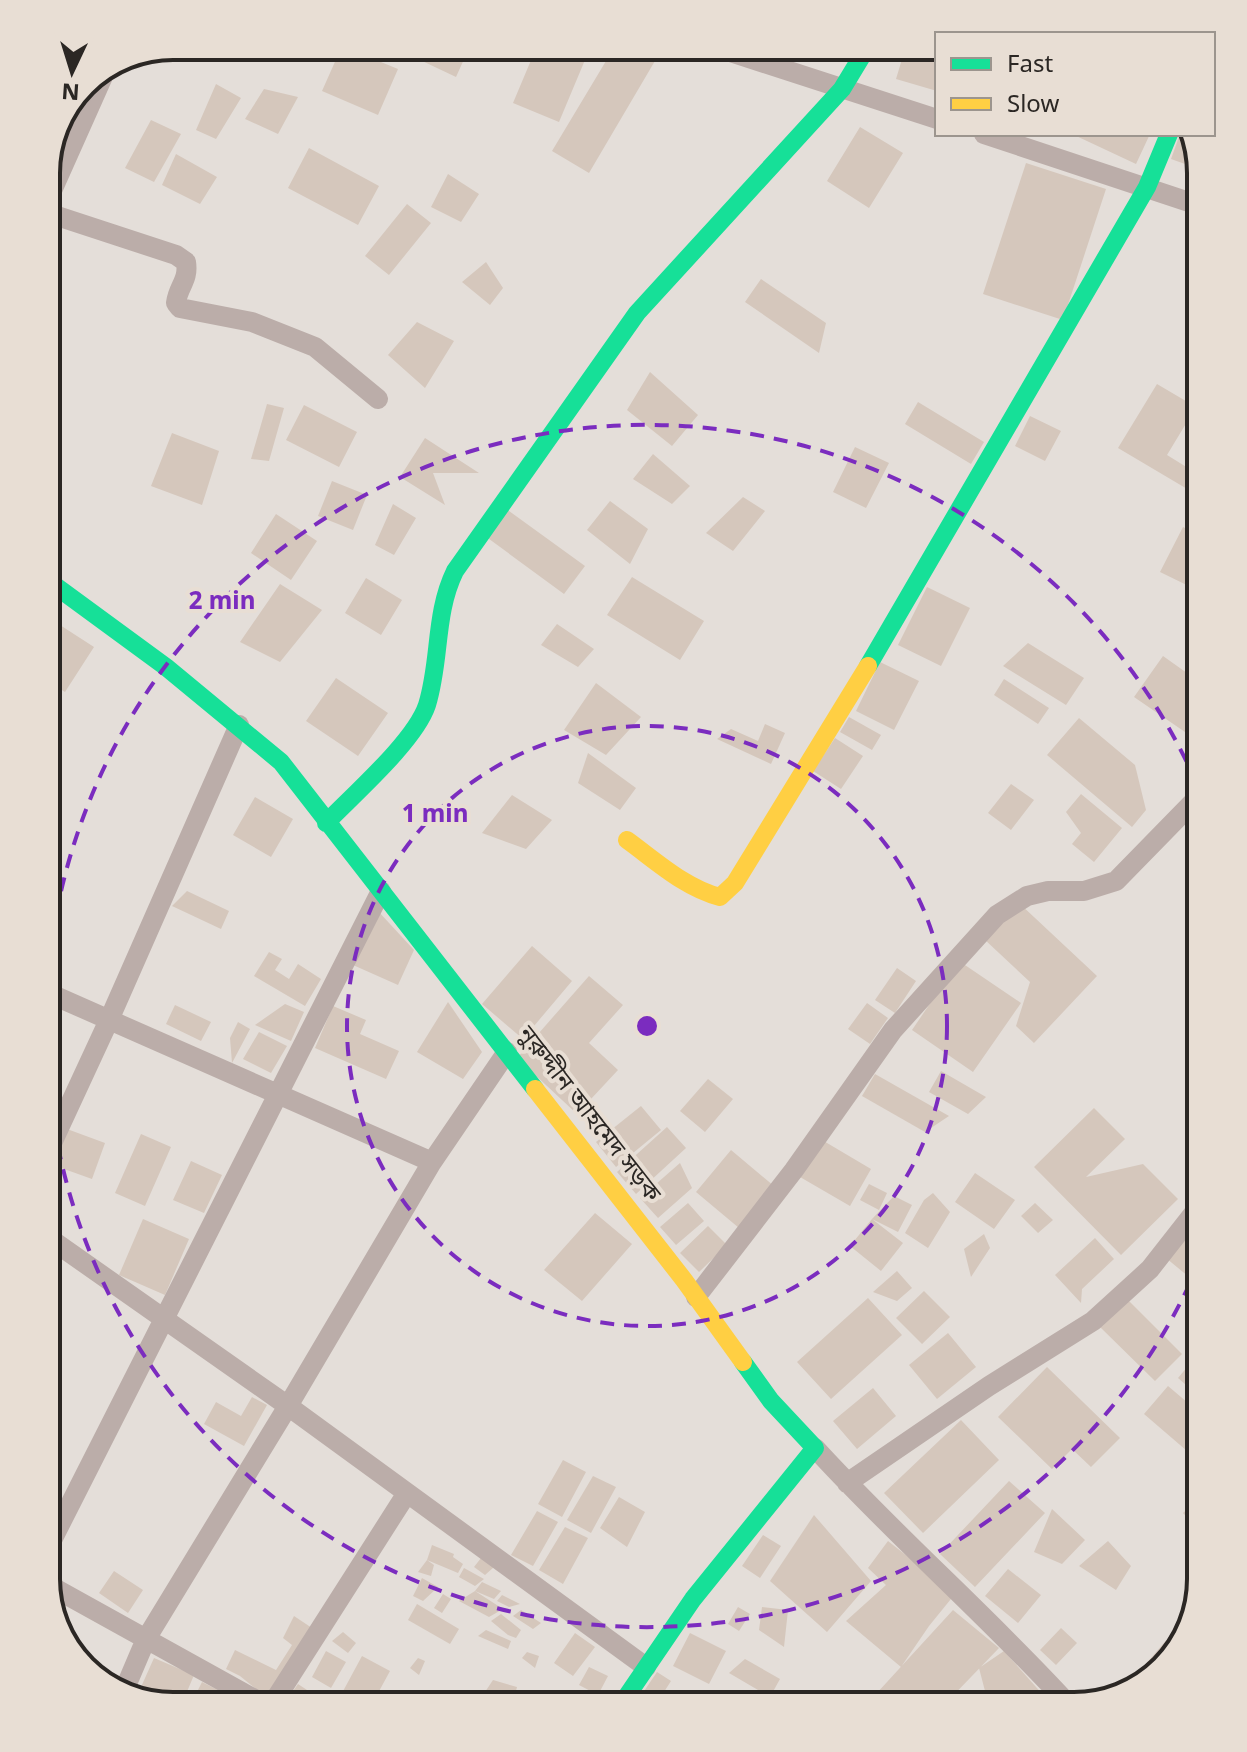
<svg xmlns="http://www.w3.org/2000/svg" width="1247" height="1752" font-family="Georgia,'Noto Sans Bengali',serif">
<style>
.building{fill:#d5c7bc}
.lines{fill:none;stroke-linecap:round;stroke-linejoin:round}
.street{stroke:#bbada9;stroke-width:20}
.fast{stroke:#16e098;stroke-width:18}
.slow{stroke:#ffcf43;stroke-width:18}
.ring{fill:none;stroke:#7b2cbf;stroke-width:4;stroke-dasharray:14 10}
.labels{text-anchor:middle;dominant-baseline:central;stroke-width:8;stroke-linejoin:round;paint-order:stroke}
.street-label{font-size:24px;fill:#2b2724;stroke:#e8ded4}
.rim{fill:none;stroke:#2b2724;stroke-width:4}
.centre{fill:#7b2cbf;stroke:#e8ded4;stroke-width:4}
.ring-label{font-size:24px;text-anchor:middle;font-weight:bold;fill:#7b2cbf;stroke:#e8ded4;stroke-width:8;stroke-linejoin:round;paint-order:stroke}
</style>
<rect width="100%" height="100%" fill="#e4ded9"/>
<path class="building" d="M342 46 398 69 378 115 322 91Z
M400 46H470L456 77 399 50Z
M537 46H584L590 48 559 122 513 103Z
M615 46H657L662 49 589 173 552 151Z
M906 46H937V91L896 79Z
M216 84 241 98 216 139 196 130Z
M264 89 298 97 278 134 245 119Z
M151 120 181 134 154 182 125 168Z
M860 127 903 153 869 208 827 181Z
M1072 134H1150L1136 164Z
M1180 134H1191L1199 169 1171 159Z
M309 148 379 186 358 225 288 188Z
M176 154 217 177 200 204 162 185Z
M1026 163 1106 189 1063 320 983 294Z
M448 174 479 194 461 222 431 207Z
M407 204 431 223 389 275 365 256Z
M486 262 503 288 490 305 462 282Z
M761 279 826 323 819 353 745 302Z
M417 322 454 341 425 388 388 355Z
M650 372 698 415 672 446 627 410Z
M1157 384 1196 407 1167 455 1201 476 1199 496 1118 448Z
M918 402 984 442 971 464 905 424Z
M267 404 284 408 269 461 251 459Z
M304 405 357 432 339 467 286 440Z
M1030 416 1061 431 1045 461 1015 446Z
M172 433 219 451 202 505 151 486Z
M425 438 479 473H433L445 505 400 477Z
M855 447 889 463 866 508 833 492Z
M653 454 690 486 672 504 633 479Z
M332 481 367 495 353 530 318 516Z
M743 497 765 511 733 551 706 533Z
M610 501 648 529 630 564 587 530Z
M393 504 416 518 394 555 375 545Z
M505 508 585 566 564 594 485 536Z
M276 514 317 541 291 580 251 553Z
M1183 527 1201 536V592L1160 572Z
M632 577 704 621 680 660 607 615Z
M366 578 402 600 381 635 345 613Z
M280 584 322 610 280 662 240 642Z
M927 587 970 608 941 666 898 645Z
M46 616 94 647 65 692 46 680Z
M557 624 594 649 578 667 541 645Z
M1028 643 1084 678 1066 705 1003 666Z
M1163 656 1201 683V743L1134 697Z
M880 662 919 681 894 730 856 711Z
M336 678 388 713 358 756 306 721Z
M1004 679 1049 708 1038 724 994 695Z
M596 683 641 717 606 755 564 730Z
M46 687 58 695 46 714Z
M849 717 881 735 872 750 840 732Z
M1079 718 1135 765 1146 810 1132 827 1047 755Z
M765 724 785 733 771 764 717 739 731 729 758 741Z
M835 738 863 756 841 789 813 771Z
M588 753 636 788 620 810 578 783Z
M46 781 57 787 46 807Z
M1011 784 1034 800 1011 830 988 813Z
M1081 794 1122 828 1094 862 1072 844 1081 833 1066 812Z
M512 795 552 820 526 849 482 833Z
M255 797 293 819 271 857 233 835Z
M187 891 229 911 221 929 172 906Z
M1019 903 1097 976 1034 1043 1016 1026 1030 982 984 939Z
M378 911 414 950 398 985 353 965Z
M532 946 572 981 523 1039 482 1004Z
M269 952 282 959 275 970 289 979 298 964 321 979 305 1006 254 976Z
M959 961 1021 1003 973 1072 912 1030Z
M897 968 916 981 895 1013 875 1000Z
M589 976 623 1005 589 1043 618 1070 577 1114 517 1058Z
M448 1002 482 1052 463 1079 417 1052Z
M867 1003 888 1018 870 1044 848 1029Z
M285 1004 304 1012 291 1041 255 1025Z
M175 1005 211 1022 201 1041 166 1024Z
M333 1006 366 1020 360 1034 399 1051 386 1079 315 1048Z
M238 1022 250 1029 232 1063 230 1038Z
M259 1032 287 1046 271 1073 243 1059Z
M941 1071 986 1097 968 1114 929 1092Z
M875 1074 949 1116 925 1132 862 1096Z
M708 1079 733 1099 705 1132 680 1111Z
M641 1106 661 1130 616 1167 596 1142Z
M1094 1108 1125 1139 1086 1177 1143 1164 1178 1199 1121 1255 1034 1167Z
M667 1127 686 1148 636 1194 617 1172Z
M67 1129 105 1143 92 1179 53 1165Z
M141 1134 171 1147 145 1206 115 1193Z
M822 1140 871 1169 850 1206 800 1177Z
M731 1150 774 1186 739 1228 696 1192Z
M191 1161 222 1175 204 1213 173 1200Z
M680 1163 692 1188 658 1218 640 1198Z
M975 1173 1015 1200 994 1229 955 1202Z
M869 1184 887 1193 879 1210 860 1200Z
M933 1193 950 1212 928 1248 905 1233 924 1200Z
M894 1196 912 1205 898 1232 872 1219Z
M688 1203 704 1221 676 1245 660 1227Z
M1035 1203 1053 1220 1038 1233 1021 1216Z
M595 1213 632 1244 582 1301 544 1270Z
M143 1219 189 1239 165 1295 119 1275Z
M872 1219 903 1243 881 1271 850 1246Z
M708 1226 727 1245 699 1272 680 1253Z
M1187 1233 1201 1244V1262L1189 1277 1166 1258Z
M984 1234 990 1248 971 1277 964 1249Z
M1095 1238 1114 1259 1082 1289 1081 1303 1055 1275Z
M897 1271 912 1288 897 1301 873 1292Z
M924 1291 950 1317 922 1344 896 1318Z
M868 1298 902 1335 831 1399 797 1362Z
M1128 1300 1182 1354 1155 1381 1100 1327Z
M948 1333 976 1367 937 1399 909 1365Z
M1198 1354 1201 1356V1398L1178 1378Z
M1047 1367 1120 1438 1091 1467 1072 1449 1052 1469 998 1417Z
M1168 1386 1201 1414V1463L1144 1414Z
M873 1388 896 1416 857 1449 833 1421Z
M252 1397 267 1405 244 1446 204 1424 216 1402 241 1416Z
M961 1420 999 1460 923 1533 884 1493Z
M563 1460 586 1472 562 1517 538 1504Z
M593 1476 616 1487 591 1533 567 1520Z
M1009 1481 1045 1513 975 1587 940 1554Z
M619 1497 645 1512 627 1547 600 1528Z
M1201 1497V1526L1198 1529 1183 1513Z
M46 1507 56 1513 46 1530Z
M1052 1509 1085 1540 1062 1564 1034 1552Z
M537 1511 558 1522 533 1566 511 1555Z
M814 1515 871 1581 827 1632 770 1581Z
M565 1527 588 1538 563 1584 539 1570Z
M763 1535 781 1546 760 1578 742 1566Z
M888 1541 955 1594 929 1626 901 1667 846 1621 886 1585 868 1568Z
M1108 1541 1131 1566 1116 1590 1079 1566Z
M432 1545 454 1554 453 1557 463 1564 458 1573 427 1560Z
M481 1558 494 1567 485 1575 474 1567Z
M427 1560 434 1565 431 1576 418 1572Z
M464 1568 484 1579 475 1586 459 1577Z
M1008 1569 1041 1595 1018 1623 985 1596Z
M114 1571 143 1590 128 1613 99 1593Z
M422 1578 438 1587 423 1601 413 1596Z
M482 1582 501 1591 494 1599 475 1591Z
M475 1591 503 1609 489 1617 459 1601Z
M443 1594 451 1599 442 1613 434 1608Z
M502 1595 520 1604 509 1607 497 1601Z
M417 1604 459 1629 450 1644 408 1620Z
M738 1607 750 1614 739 1631 728 1624Z
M762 1607 788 1610 784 1647 759 1630Z
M521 1610 541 1623 533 1629 513 1616Z
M953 1610 999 1648 943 1706H865Z
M501 1614 521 1630 516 1638 508 1635 491 1621Z
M294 1616 312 1628 266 1697 240 1676 226 1669 235 1650 276 1670 292 1645 283 1638Z
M1187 1616 1190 1619 1184 1643 1138 1689 1120 1694Z
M1061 1628 1077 1643 1056 1665 1040 1650Z
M486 1630 511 1641 508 1649 478 1636Z
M343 1632 356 1643 348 1653 332 1641Z
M575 1633 595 1647 573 1676 554 1663Z
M690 1633 726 1651 709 1684 673 1666Z
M326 1651 346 1662 331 1688 312 1677Z
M1004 1651 1044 1696 1033 1706H967L985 1691 979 1668Z
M527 1652 539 1656 535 1668 522 1658Z
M362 1656 390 1671 371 1706H335Z
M154 1658 194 1675 181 1706H165L137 1696Z
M418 1658 425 1661 419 1675 410 1668Z
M745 1659 780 1679 770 1697 729 1673Z
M589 1667 608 1676 598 1695 579 1685Z
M657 1672 671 1681 655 1706H634Z
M493 1680 517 1687 512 1706H499L483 1695Z
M202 1682 234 1698 230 1706H190Z
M298 1684 322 1700 318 1706 284 1704Z
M523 1692 545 1706H514Z
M560 1694 576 1706H552Z"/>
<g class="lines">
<path class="street" d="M712 46 937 119
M984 134 1201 206
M48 210 54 215 176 255 186 262C189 281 178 286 176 303L180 308 252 322 315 347 378 399
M46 216 47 202 105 72
M46 992 432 1162
M46 1156 109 1020 239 725
M46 1236 288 1406 646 1667
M696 1297 794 1170 893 1030 997 915 1027 896 1048 891H1084L1116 881 1201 794
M815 1448C897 1538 988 1616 1070 1706
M847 1483 989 1386 1093 1321 1150 1269 1201 1204
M46 1552 381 891
M47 1584 267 1706
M123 1693 146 1639 288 1406 432 1162 507 1052
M271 1706 407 1493"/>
<path class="fast" d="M46 579 166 667 281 762 535 1089
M868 666 1147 187 1169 134
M326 823C354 794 415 741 427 705 441 660 434 614 455 571L637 313 842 89 868 46
M620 1706 693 1599 815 1448 771 1401 743 1362"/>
<path class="slow" d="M627 840C656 861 685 888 720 897L735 883 868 666
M535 1089 684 1280 743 1362"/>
</g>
<g class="ring">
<circle cx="647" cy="1026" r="300"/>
<path d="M1200 1261A601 601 0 0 1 46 1042M46 1010A601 601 0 0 1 1200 791"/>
</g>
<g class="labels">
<g class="street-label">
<text transform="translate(588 1115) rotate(52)">নুরুদ্দীন আহমেদ সড়ক</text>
</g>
</g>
<path d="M0 0H1247V1752H0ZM173 60H1074A113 113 0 0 1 1187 173V1579A113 113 0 0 1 1074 1692H173A113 113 0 0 1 60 1579V173A113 113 0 0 1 173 60Z" fill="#e8ded4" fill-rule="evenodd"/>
<path class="rim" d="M173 60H1074A113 113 0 0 1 1187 173V1579A113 113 0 0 1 1074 1692H173A113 113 0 0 1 60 1579V173A113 113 0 0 1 173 60Z"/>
<circle cx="647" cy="1026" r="12" class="centre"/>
<g class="ring-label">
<text x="222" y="609">2 min</text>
<text x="435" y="822">1 min</text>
</g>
<rect x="935" y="32" width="280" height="104" fill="#e8ded4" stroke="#9c958e" stroke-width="2"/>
<rect x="951" y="58" width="40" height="12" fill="#16e098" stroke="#9c958e" stroke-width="2"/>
<text x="1007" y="72" font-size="24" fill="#2b2724">Fast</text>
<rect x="951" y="98" width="40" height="12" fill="#ffcf43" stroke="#9c958e" stroke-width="2"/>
<text x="1007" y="112" font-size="24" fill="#2b2724">Slow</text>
<g transform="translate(72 72) rotate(184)" stroke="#e8ded4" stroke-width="6" paint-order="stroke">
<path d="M0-6L14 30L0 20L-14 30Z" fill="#2b2724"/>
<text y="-12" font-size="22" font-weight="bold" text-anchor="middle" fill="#2b2724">N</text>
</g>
</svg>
